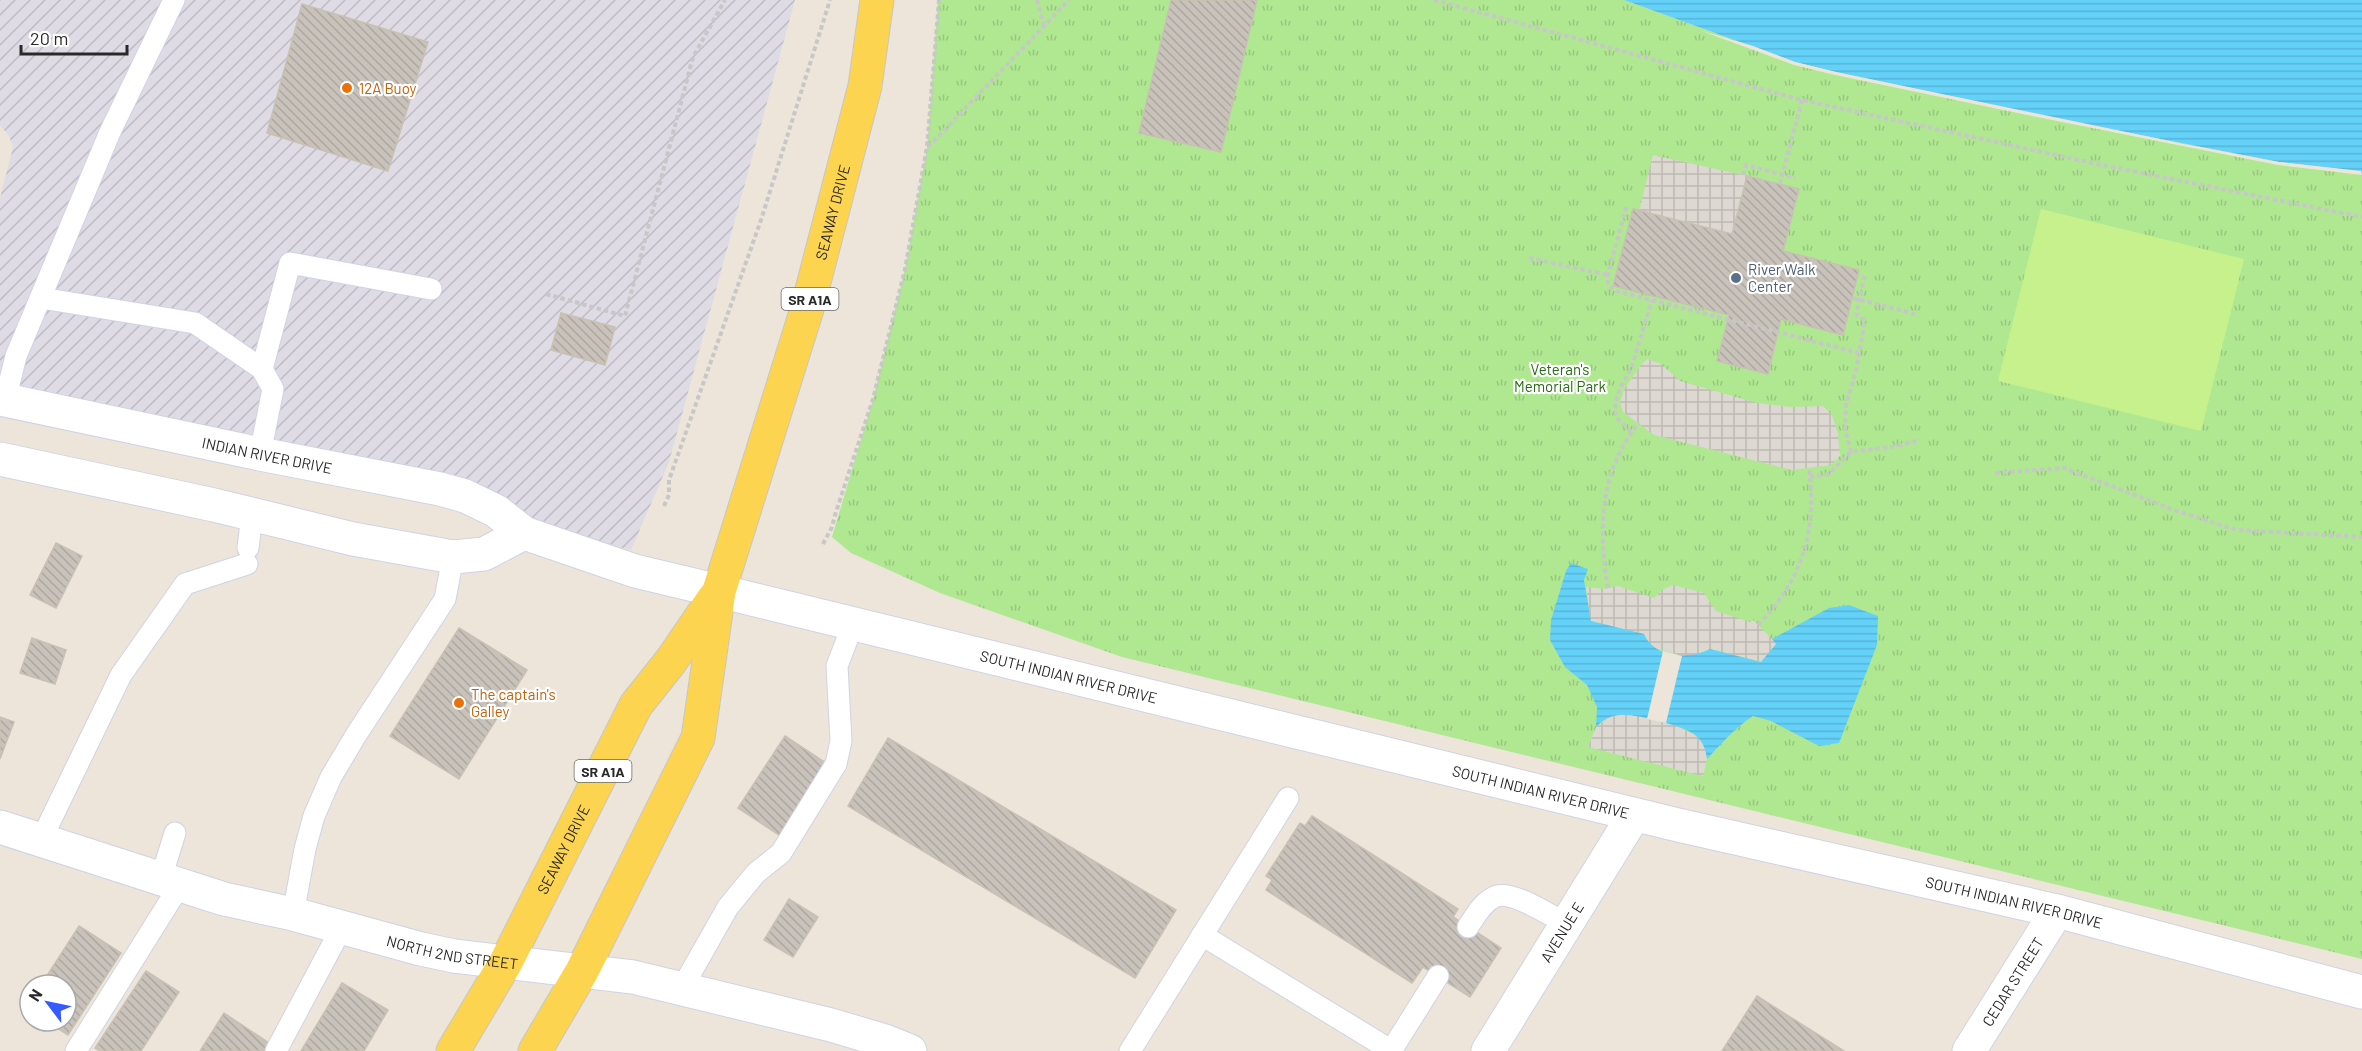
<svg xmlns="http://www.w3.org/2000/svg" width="2362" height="1051" font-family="Barlow,sans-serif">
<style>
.industrial{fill:url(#industrial-furrows)}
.park{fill:url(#park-tufts)}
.pitch{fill:#c6f18c}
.plaza{fill:url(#plaza-grid)}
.water{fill:url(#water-rules)}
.pier{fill:#ede5da}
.building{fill:url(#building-back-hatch);stroke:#c8c1b3;stroke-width:1.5}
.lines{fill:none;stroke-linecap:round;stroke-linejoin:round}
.lane-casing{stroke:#cfd3e4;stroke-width:23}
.street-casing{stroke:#cfd3e4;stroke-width:35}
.secondary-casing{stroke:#cfd3e4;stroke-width:35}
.primary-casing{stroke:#c7c7c7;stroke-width:35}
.path{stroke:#c7c7c7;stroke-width:4;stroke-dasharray:4.5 3;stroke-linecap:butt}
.lane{stroke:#fff;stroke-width:21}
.street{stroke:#fff;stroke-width:33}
.secondary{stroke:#fff;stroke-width:33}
.primary{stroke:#fcd450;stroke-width:33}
.food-dot{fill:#e8710a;stroke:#fff;stroke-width:2}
.service-dot{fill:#5c6f8a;stroke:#fff;stroke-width:2}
.labels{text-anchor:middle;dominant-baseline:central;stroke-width:4.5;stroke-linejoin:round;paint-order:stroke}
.shield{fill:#fff;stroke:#696969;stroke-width:1.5}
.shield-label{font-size:14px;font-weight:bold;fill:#292929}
.food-label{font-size:15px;fill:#c56008;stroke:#fff;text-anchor:start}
.street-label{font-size:15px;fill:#292929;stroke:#fff}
.service-label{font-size:15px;fill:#4e5e75;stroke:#fff;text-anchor:start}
.park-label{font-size:15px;fill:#266c14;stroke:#fff}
</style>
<defs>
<pattern id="industrial-furrows" width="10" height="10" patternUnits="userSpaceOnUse" patternTransform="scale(1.5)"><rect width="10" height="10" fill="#dedbe5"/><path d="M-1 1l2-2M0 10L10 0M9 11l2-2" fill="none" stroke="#bebcc4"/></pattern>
<pattern id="park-tufts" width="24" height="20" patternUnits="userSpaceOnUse" patternTransform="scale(1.5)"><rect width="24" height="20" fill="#afe891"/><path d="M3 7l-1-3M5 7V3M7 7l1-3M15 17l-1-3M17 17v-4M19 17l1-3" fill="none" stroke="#97c77d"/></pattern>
<pattern id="plaza-grid" width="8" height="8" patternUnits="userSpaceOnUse" patternTransform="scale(1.5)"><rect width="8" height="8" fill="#ddd8d1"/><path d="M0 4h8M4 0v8" fill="none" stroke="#beb9b3"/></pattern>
<pattern id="water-rules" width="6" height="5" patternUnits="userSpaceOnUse" patternTransform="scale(1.5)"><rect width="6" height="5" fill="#64d1f8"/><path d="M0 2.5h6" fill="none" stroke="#57b3d5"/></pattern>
<pattern id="building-back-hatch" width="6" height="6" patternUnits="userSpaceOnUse" patternTransform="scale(1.5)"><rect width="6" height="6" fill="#c8c2ba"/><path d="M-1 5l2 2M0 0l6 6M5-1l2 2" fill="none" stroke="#aca7a0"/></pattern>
</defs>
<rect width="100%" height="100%" fill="#ede5da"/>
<path class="industrial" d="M0 0H795L669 462 631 550 0 383V198L13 147 9 136 0 125Z"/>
<path class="park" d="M938 0H1624L1795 62 2032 114 2279 162 2362 172V959L1122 657 940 593 851 553 832 537 873 399 905 269 927 147Z"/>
<path class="pitch" d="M2041 209 2244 259 2201 431 1998 381Z"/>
<path class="plaza" d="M1653 155 1747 176 1732 234 1639 211Z
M1647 359 1661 364 1680 381 1757 403 1791 407 1823 406 1832 415 1838 434 1840 456 1831 465 1792 470 1654 435 1623 412 1620 402 1624 390 1641 365Z
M1673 585 1704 593 1716 611 1750 622 1753 620 1777 644 1762 662 1710 649 1695 656H1682L1652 647 1643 634 1591 621 1586 587 1604 589 1618 586 1654 598 1662 590Z
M1619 714H1630L1675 725 1697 736 1705 748 1707 759 1703 776 1588 747 1596 727 1609 717Z"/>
<path class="water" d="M1624 0H2362V172L2279 162 2032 114 1836 72 1795 62Z
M1571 563 1588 569 1584 580 1591 621 1644 634C1654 658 1689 660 1710 649L1761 662 1776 644 1772 639 1829 608 1849 605 1878 616 1877 645 1839 743 1819 746 1771 721 1753 716C1737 726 1720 745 1707 759 1706 750 1703 741 1695 735 1685 726 1633 713 1620 715 1609 716 1603 720 1596 727L1597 707 1587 685 1565 667 1550 640 1551 620 1566 571Z"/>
<path class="pier" d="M1699 30 1753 46 1795 62 1836 72 2184 144 2279 162 2361 171 2362 175 2278 165 2032 116 1835 75 1794 65Z
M1663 651 1682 656 1666 723 1647 719Z"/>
<path class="building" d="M1171 0H1257L1221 152 1139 133Z
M302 4 428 42 388 171 267 133Z
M1747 176 1799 189 1783 251 1859 270 1843 335 1781 319 1768 374 1717 361 1729 315 1613 286 1633 209 1732 234Z
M561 313 615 327 605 365 551 350Z
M56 543 82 556 56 608 30 595Z
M459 628 527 670 459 779 390 736Z
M32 638 66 650 55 684 20 673Z
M0 717 14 722 0 759Z
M785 736 832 767 785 839 738 808Z
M888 738 1176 910 1135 978 848 806Z
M1312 816 1458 909 1453 917 1501 948 1470 997 1423 967 1412 983 1266 890 1272 880 1266 876 1300 823 1305 826Z
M789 899 818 917 793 957 764 940Z
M79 926 121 953 68 1035 46 1021H66V985H41Z
M146 971 179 992 141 1051H100L95 1048Z
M342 983 388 1010 364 1051H301Z
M1757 996 1844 1051H1722Z
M224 1013 269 1043 264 1051H200Z"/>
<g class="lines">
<defs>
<path id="lane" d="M41 298 195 323 262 369 273 389 260 454
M262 369 290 263 431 289
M5 400 16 356 110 132 174 0
M248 548 252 515
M41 840 121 675 185 584 247 564
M161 878 175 833
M293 914 305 849 314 816 331 777 356 735 445 599 453 557
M1468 927C1475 916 1484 900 1497 896 1514 891 1551 916 1567 924
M1202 935 1392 1051
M682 988 728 907 756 873 781 853 836 764 841 741 837 666 853 624
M76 1051 180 885
M276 1051 342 927
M1130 1051 1288 798
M1391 1051 1438 976"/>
<g id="street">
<path id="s1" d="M0 399 260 454 440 489 465 496 496 511 524 533 635 571 719 591"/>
<path d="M0 459 214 505 353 539 453 557 484 554 524 533"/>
<path id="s2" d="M0 827 224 899 293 914 421 949 454 956 633 977 831 1025 885 1041 910 1051"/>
<path id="s3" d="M1488 1051 1634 815"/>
<path id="s4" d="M1969 1051 2057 911"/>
</g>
<g id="secondary">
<path id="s5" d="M719 591 1678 825 2057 911 2362 992"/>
</g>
<g id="primary">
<path id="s6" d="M453 1051 506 962 636 705 671 661 714 598"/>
<path id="s7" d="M535 1051 582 971 698 738 719 591 807 309 865 86 877 0"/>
</g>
</defs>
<use href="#lane" class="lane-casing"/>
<use href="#street" class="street-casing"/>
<use href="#secondary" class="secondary-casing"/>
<use href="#primary" class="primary-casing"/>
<path class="path" d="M1037 0 1044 26
M1434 0 1802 100 2102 165 2362 217
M928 147 1069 0
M1743 175 1746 165 1795 178
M1780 184 1802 100
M1626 207 1608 275V285L1616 291 1859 353
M1529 258 1608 275
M546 294 625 316 693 57 725 0
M1853 298 1915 314
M1631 432 1616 417 1615 404 1620 388 1631 369 1652 300
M1851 452 1845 429 1846 405 1856 371 1865 321 1856 314 1865 275
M1995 473 2064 468 2177 511 2237 530 2362 537
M1810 477 1829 474 1851 452 1897 446 1920 440
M664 506 669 495V480L761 220 830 0
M823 544 832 527 835 515 873 399 905 269 927 147 939 0
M1608 588C1598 531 1599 470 1639 423
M1758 625C1803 578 1817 532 1809 468"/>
<use href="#lane" class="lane"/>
<use href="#street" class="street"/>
<use href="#secondary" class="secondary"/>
<use href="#primary" class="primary"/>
</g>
<g class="food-dot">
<circle cx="347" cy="88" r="6"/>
<circle cx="459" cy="703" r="6"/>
</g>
<circle class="service-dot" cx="1736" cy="278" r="6"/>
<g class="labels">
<g class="shield">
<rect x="781.5" y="288" width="57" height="22" rx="4.5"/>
<rect x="574.5" y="760" width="57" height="22" rx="4.5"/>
</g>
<g class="shield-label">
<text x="810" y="299">SR A1A</text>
<text x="603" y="771">SR A1A</text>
</g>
<g class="food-label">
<text x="359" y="88">12A Buoy</text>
<text x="471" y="694">The captain's<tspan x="471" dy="17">Galley</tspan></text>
</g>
<g class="street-label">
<text stroke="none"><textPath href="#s7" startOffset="897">SEAWAY DRIVE</textPath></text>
<text stroke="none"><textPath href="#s1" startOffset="273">INDIAN RIVER DRIVE</textPath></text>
<text stroke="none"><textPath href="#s5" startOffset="360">SOUTH INDIAN RIVER DRIVE</textPath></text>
<text stroke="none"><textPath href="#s5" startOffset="846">SOUTH INDIAN RIVER DRIVE</textPath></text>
<text stroke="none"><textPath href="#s6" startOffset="230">SEAWAY DRIVE</textPath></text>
<text stroke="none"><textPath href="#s5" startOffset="1332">SOUTH INDIAN RIVER DRIVE</textPath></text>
<text stroke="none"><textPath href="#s3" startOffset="140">AVENUE E</textPath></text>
<text stroke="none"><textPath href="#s2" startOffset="470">NORTH 2ND STREET</textPath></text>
<text stroke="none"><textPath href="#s4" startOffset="82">CEDAR STREET</textPath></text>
</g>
<g class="service-label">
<text x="1748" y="269">River Walk<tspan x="1748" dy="17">Center</tspan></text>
</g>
<g class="park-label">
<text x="1560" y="369">Veteran's<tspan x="1560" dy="17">Memorial Park</tspan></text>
</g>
</g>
<g transform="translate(48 1003) rotate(302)"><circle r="28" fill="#ffffff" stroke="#a9a9a9" stroke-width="1.5"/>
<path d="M0-4.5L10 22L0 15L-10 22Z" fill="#355aff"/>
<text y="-9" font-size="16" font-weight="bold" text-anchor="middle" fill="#292929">N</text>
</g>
<path d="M21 45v9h106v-9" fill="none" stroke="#292929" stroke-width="3"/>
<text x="30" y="45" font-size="18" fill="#292929" stroke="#ffffff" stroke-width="4.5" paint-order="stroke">20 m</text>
</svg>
